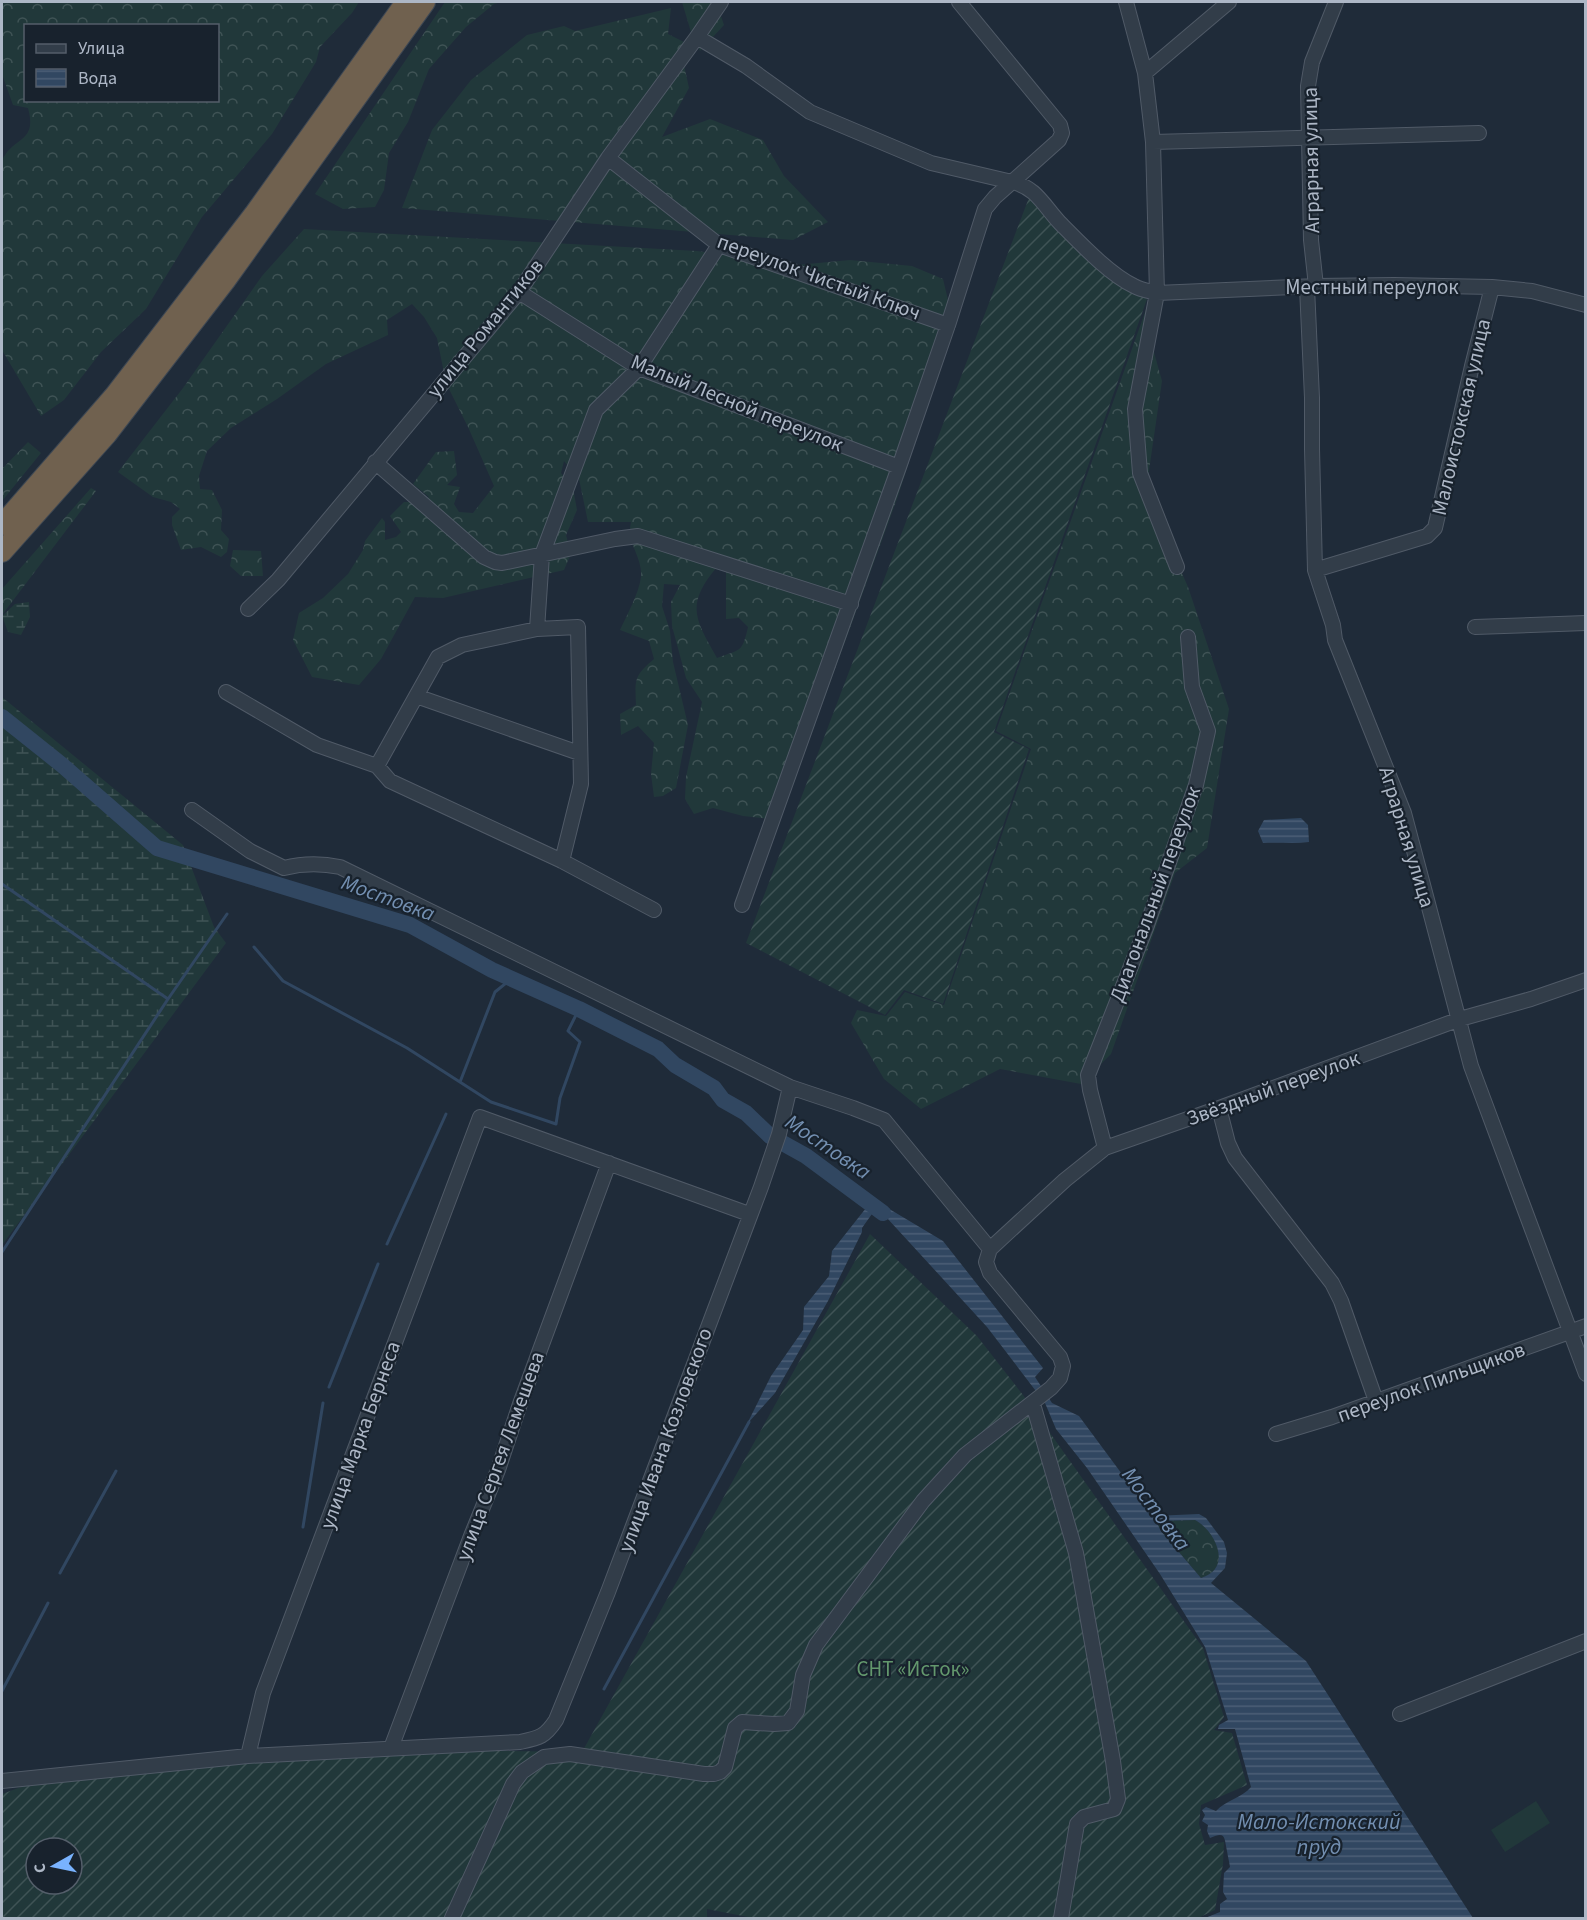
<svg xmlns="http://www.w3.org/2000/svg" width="1587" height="1920" font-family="'Source Sans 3',sans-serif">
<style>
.grass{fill:#21383a}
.forest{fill:url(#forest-crowns);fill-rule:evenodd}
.wetland{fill:url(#wetland-marsh)}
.garden{fill:url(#garden-furrows);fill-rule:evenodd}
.water{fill:url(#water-rules);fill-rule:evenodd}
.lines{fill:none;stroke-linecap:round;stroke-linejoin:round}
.stream{stroke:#314761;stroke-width:3}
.river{stroke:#314761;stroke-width:16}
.minor-casing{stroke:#505a67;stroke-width:16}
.highway-casing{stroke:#3d4753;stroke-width:22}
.minor{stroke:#323d49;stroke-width:14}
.highway{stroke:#70614f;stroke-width:20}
.labels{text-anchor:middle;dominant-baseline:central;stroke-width:4.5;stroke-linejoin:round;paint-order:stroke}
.street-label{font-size:21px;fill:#adb7c6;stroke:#18222d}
.park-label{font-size:21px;fill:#63986d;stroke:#18222d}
.water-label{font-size:22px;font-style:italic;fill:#738fb1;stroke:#18222d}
</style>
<defs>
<pattern id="forest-crowns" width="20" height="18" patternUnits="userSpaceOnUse" patternTransform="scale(1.5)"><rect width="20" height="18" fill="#21383a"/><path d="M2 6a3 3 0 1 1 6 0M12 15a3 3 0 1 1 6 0" fill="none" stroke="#3f5355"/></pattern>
<pattern id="wetland-marsh" width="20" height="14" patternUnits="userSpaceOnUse" patternTransform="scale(1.5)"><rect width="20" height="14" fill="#21383a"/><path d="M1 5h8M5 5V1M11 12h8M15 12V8" fill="none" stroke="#3f5355"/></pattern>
<pattern id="garden-furrows" width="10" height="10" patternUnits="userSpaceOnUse" patternTransform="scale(1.5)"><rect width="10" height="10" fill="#21383a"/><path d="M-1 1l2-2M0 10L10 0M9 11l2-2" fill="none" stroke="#3f5355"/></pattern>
<pattern id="water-rules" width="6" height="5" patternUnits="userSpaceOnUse" patternTransform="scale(1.5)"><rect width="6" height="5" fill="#314761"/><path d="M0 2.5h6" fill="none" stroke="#4c5f76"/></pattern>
</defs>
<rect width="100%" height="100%" fill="#1f2b39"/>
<path class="grass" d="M1536 1801 1550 1823 1505 1852 1491 1830Z"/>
<path class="forest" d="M2 2H359L352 13 320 47 316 62 272 134 202 217 146 309 101 352 64 400 41 416 2 350V161C12 136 38 144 28 108L13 105 2 74ZM26 26H218V100H26Z
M445 2H501L494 4 466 27 429 69 408 122 389 153 384 190 375 207 343 209 315 194Z
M682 2H716L724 25 700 51 691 32Z
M671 8 668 34 688 44 684 65 689 88 662 137 710 119 763 140 784 176 828 222 793 240 402 208 432 130 471 80 527 35 564 26 575 31Z
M304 229 697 251 797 265 850 260 912 266 943 279 953 321 898 496 780 820 743 816 713 808 694 814 685 799 686 777 702 702 686 678 672 626 671 602 680 585 664 584 662 606 670 631 673 662 688 725 676 788 663 796 654 797 651 774 654 743 638 726 621 735 620 714 636 705C635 679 634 676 654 659L649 641 620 630C627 615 639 593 641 577 643 558 626 543 631 522H588L579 479 564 461 561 473 573 488 577 510 566 535 571 554 564 570 443 598 415 597 381 659 359 685 312 677 293 640 299 613 323 598 348 574 363 550 365 541 382 518 385 522V540L396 537 401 532 390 516 404 502H418L429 497 413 484 436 452 454 451 457 475 447 485 460 487 454 504 459 512 473 513 494 486 468 427 446 383 437 338 424 317 412 304 387 320 388 335 326 364 277 399 231 428 207 451 199 476 200 489 212 490 222 510 221 530 229 539 227 552 221 557 201 547 181 550 172 525V517L180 509 171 502 153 497 118 472 183 388 262 276ZM717 567 726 571V619L739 618 748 627C742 654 740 649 717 658 695 619 685 605 717 567Z
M1149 301 1152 345 1162 381 1146 491 1188 587 1229 709 1207 848 1175 873 1111 1054 1081 1084 1000 1069 921 1109 884 1079 851 1023 857 1010 886 1016 905 992 944 1005 1031 749 996 731Z
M28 442 41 453 2 501V469Z
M91 488 96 491 2 615V589Z
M233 550 261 551 263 576H241L230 566Z
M1195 1520C1217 1531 1233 1569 1201 1578L1161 1531 1156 1521Z"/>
<path class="wetland" d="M29 602 30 617 21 635 8 632 2 616 15 604Z
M2 697 183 845 214 927 226 943 2 1245Z"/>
<path class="garden" d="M1030 195 1108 276 1147 299 994 732 1029 749 943 1004 904 990 885 1015 746 943Z
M870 1234 977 1336 1023 1395 1203 1648 1224 1717 1214 1730 1232 1733 1247 1785 1201 1805 1199 1824 1205 1845 1224 1842 1223 1864 1215 1910 1198 1918H753L707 1909V1918H2V1794L29 1784 236 1761 433 1750 582 1752ZM36 1848H72V1884H36Z"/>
<path class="water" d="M1301 818 1308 825 1309 842C1294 844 1279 842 1263 843L1258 831 1264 820Z
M864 1200H878L891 1210 943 1241 1043 1368 1035 1377 1052 1403 1079 1416 1153 1516 1199 1514 1206 1518 1224 1542 1227 1553 1225 1568 1211 1583 1306 1661 1473 1918H1205L1220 1912V1904L1227 1899 1223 1892 1224 1873 1230 1867C1229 1861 1228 1857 1227 1851 1224 1837 1226 1831 1210 1838L1207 1831 1208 1825 1202 1821 1205 1815 1202 1810 1206 1807 1216 1811C1226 1800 1242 1798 1251 1787L1235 1729H1218L1219 1725 1228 1720 1205 1647 1160 1574 1087 1468 1056 1429 1045 1403 987 1327 887 1218 874 1211 862 1228V1232L828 1301 775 1393 747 1424 771 1376 803 1330 804 1307 829 1276 832 1251 866 1208ZM1195 1520C1216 1531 1233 1569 1201 1578L1161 1531 1156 1521Z"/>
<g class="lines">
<path class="stream" d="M2 884 168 999 227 914
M254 947 283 981 407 1048 491 1102 556 1124 560 1098 580 1042 568 1031 579 1009
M460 1082 495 992 511 979
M387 1244 446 1114
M2 1252 168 999
M329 1387 378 1264
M303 1527 323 1403
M60 1573 116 1471
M604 1689 749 1422
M2 1691 48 1603"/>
<path class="river" d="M2 717 62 765 157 848 410 925 492 970 579 1009 658 1049 675 1065 714 1088 723 1100 746 1113 770 1136 806 1156 883 1213"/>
<defs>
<path id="minor" d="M1126 2 1145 73 1153 142 1157 293 1135 409 1140 473 1177 567
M697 37 746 66 810 112 931 163 1012 182 1059 140 1062 133 1060 125 959 2
M1145 73 1229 2
M1153 142 1479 133
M608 158 719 245 948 325
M1316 286 1311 240 1308 86 1312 62 1336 2
M1307 287 1312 398V449L1315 570 1333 625 1335 640 1404 813 1471 1066 1586 1374
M519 292 639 368 899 467
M375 462 484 557 495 562 502 563 615 539 638 536 851 604
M1315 570 1427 536 1435 528 1472 366 1492 287
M248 609 278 580 519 292 608 158 697 37 721 2
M1475 627 1586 623
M537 629 542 555 596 410 639 368 719 245
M226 692 317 745 377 766 390 781 562 861 654 910
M416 696 579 753
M377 766 438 657 462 645 537 629 578 627 581 784 562 861
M192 810 250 851 284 868C304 863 320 863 340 867L790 1087 853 1108 884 1120 990 1249
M742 905 899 467 948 325 985 209 995 197 1012 182C1036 187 1044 206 1060 223 1080 243 1109 274 1134 286 1141 290 1149 291 1157 293L1316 286 1394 285 1492 287 1532 291 1586 305
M1219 1108 1228 1143 1235 1158 1332 1283 1341 1301 1376 1401
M1105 1148 1090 1090 1088 1075 1146 928 1196 785 1208 731 1192 687 1188 637
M990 1249 1065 1180 1105 1148 1219 1108 1460 1019 1531 999 1586 980
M1033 1404 1076 1553 1113 1761 1118 1799 1114 1809 1084 1817 1077 1824 1061 1918
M1276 1434 1332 1417 1586 1326
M1400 1714 1586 1641
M391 1748 471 1536 498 1470 520 1404 609 1163
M248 1756 263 1693 480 1117 749 1214
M2 1781 248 1756 520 1742C539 1738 545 1737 556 1720L608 1592 761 1187 779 1134 790 1087
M452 1918 513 1784 522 1772 544 1757 570 1754 704 1774H714L720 1772 725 1767 735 1728 742 1722 774 1724 788 1723 797 1711 803 1675 816 1645 923 1501 965 1455 1051 1388 1060 1378 1063 1366 1060 1357 990 1273 986 1262 990 1249"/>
<path id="highway" d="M2 525 115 395 255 213 406 2
M2 552 107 434 225 281 425 2"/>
</defs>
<use href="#minor" class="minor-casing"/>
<use href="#highway" class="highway-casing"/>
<use href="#minor" class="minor"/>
<use href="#highway" class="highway"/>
</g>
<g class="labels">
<g class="street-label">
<text transform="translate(1311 160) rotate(-91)">Аграрная улица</text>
<text transform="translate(819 277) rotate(20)">переулок Чистый Ключ</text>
<text x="1372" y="287">Местный переулок</text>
<text transform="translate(485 328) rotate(-51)">улица Романтиков</text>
<text transform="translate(737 403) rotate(22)">Малый Лесной переулок</text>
<text transform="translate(1461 417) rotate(-77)">Малоистокская улица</text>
<text transform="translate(1407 837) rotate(73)">Аграрная улица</text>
<text transform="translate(1155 894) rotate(-70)">Диагональный переулок</text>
<text transform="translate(1273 1088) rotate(-20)">Звёздный переулок</text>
<text transform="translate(1431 1382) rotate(-20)">переулок Пильщиков</text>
<text transform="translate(360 1435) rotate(-70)">улица Марка Бернеса</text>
<text transform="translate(665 1440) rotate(-70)">улица Ивана Козловского</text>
<text transform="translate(500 1456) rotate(-70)">улица Сергея Лемешева</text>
</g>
<g class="park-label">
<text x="913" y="1669">СНТ «Исток»</text>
</g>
<g class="water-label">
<text transform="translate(388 898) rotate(20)">Мостовка</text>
<text transform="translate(828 1147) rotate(34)">Мостовка</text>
<text transform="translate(1156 1509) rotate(53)">Мостовка</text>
<text x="1319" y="1822">Мало-Истокский<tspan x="1319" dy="25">пруд</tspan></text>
</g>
</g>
<rect width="1587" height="1920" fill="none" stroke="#adb7c6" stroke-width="6"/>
<rect x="24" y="24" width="195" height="78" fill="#18222d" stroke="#545e6a" stroke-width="1.5"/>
<rect x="36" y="44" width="30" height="9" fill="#323d49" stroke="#545e6a" stroke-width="1.5"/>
<text x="78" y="54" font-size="18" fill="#adb7c6">Улица</text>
<rect x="36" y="69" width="30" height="18" fill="url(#water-rules)" stroke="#545e6a" stroke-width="1.5"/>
<text x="78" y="84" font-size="18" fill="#adb7c6">Вода</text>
<g transform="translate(54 1866) rotate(261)"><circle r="28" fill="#18222d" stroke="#545e6a" stroke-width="1.5"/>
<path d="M0-4.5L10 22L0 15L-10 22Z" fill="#79b2fe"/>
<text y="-9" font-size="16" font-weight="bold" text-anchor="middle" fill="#adb7c6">С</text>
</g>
</svg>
